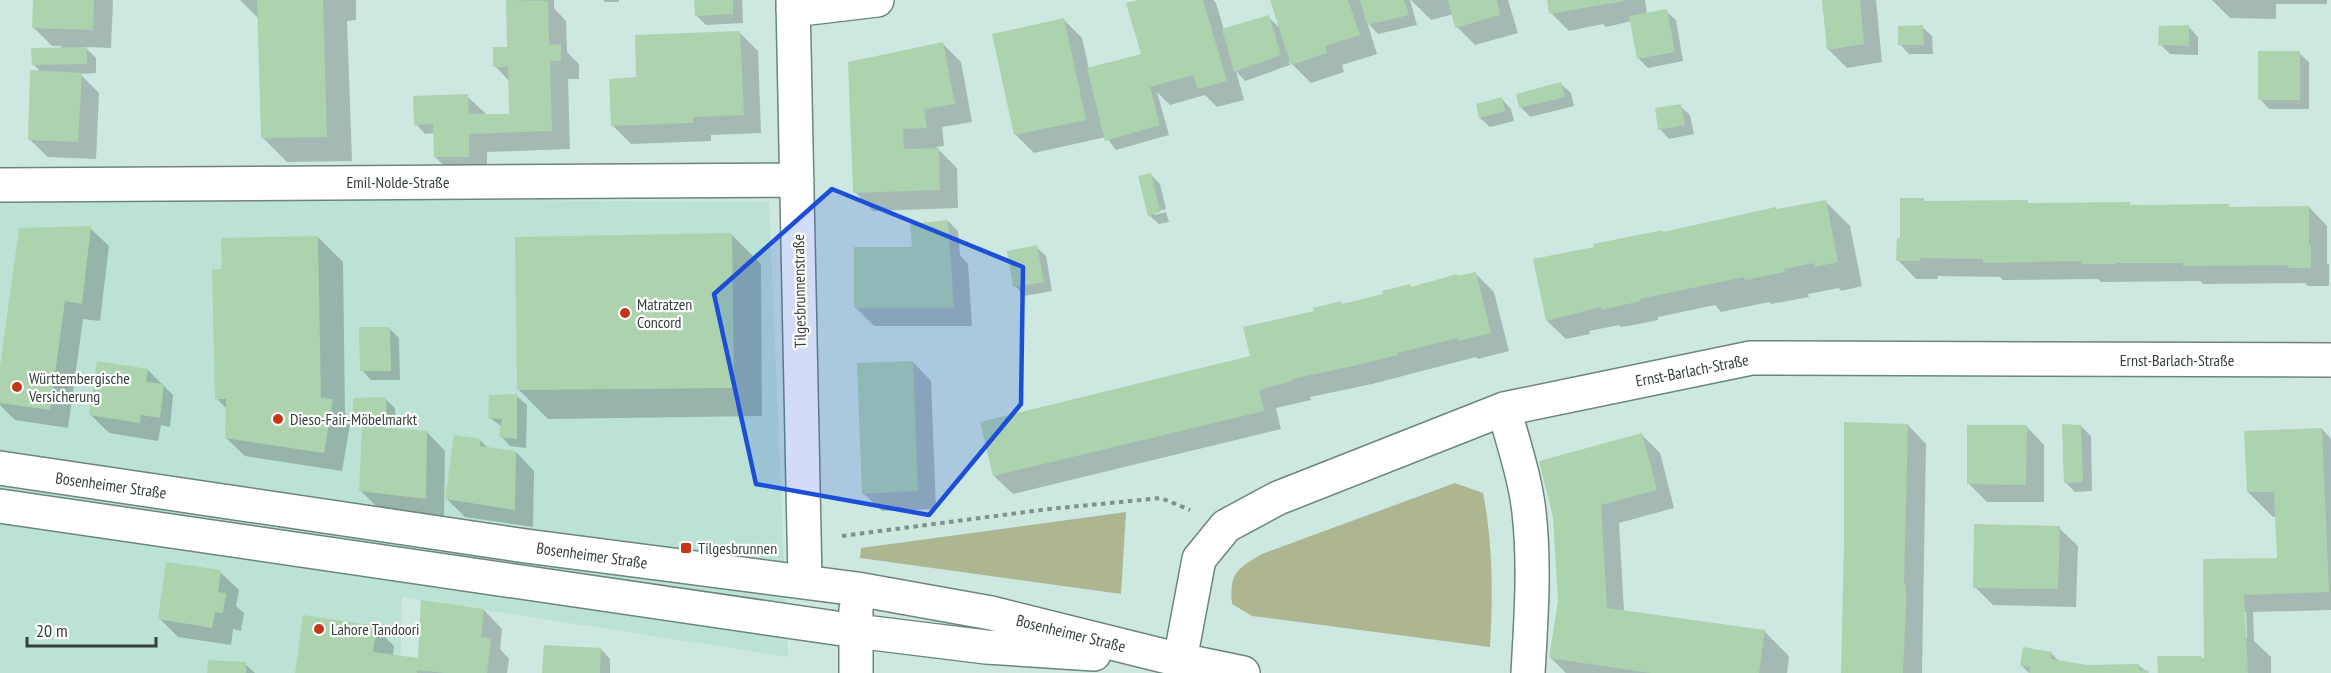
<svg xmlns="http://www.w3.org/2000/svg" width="2331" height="673" font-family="'PT Sans Narrow',sans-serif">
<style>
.built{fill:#bce1d5}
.green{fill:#adb690}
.shadow{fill:#0003;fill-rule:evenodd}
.building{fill:#acd3ae}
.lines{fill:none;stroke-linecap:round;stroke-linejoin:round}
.minor-casing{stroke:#6c857e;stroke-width:36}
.path{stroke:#7e918b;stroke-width:4;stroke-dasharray:4.5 4.5;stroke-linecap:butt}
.minor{stroke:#fff;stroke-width:33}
.marked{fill:#1d4ed8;fill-opacity:0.2;stroke:#1d4ed8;stroke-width:4.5;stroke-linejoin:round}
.poi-dot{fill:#c23817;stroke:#fff;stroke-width:2}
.labels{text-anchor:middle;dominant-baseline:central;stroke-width:4.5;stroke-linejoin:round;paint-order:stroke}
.street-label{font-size:16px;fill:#35403c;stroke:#fff}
.poi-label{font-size:16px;fill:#35403c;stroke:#fff;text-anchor:start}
</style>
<rect width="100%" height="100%" fill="#cde8e0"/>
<path class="built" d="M0 197 769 202 788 657 402 597 400 673H0Z"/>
<path class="green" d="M1455 483 1483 493C1493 544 1493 594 1490 647L1252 616 1232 604C1229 573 1237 569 1262 554Z
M1126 512 1121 594 860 558 861 548Z"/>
<path class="shadow" d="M35 0H113L111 48 85 47 96 58V73L80 74 99 93 96 159 48 157 29 139 41 72 33 64 61 49V46H52L34 28Z
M240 0H356V20L347 21 352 161 287 162 262 137 259 19Z
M508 0H554V8L566 21 567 52 579 64V79H568L570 149 487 152V175H454L435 157 434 133 425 134 416 124 467 96 486 114 511 116 510 82 495 66 509 49Z
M603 0H619V2H605Z
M696 0H742L743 23 706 25 696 15Z
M1144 0H1213L1216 3 1224 30 1268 17 1281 29 1271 0H1410L1417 25 1378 34 1367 22 1377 54 1342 65 1344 72 1311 83 1288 60 1290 65 1245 81 1236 71 1244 100 1217 107 1205 95 1170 105 1157 92 1169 135 1116 150 1106 137 1034 153 1016 135 994 35 1064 20 1082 38 1089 69 1143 55Z
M1411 0H1508L1518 33 1475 45 1457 27 1454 14 1431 20Z
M1548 0H1645L1647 14 1666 11 1676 20 1683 61 1648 68 1638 58 1632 21 1606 27 1603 24 1569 31 1551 13Z
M1824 0H1876L1882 62 1847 68 1828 49Z
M2212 0H2327V4H2276V19L2230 18Z
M1922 27 1932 36 1933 54H1909L1900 44Z
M2189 27 2198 37V55L2170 54 2160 44Z
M740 33 758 51 761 133 711 135V141L631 144 613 126 638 78Z
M943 44 961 62 972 122 942 127 944 146 936 147 957 168 958 208 873 211 855 192Z
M2299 53 2309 62V109H2269L2260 99Z
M1561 84 1571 93 1574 106 1530 117 1521 107Z
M1502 99 1511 109 1514 121 1490 127 1480 118Z
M1680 106 1690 115 1694 134 1669 139 1660 129Z
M1150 174 1160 184 1166 209 1154 212V215L1166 212 1169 222 1159 224 1149 215Z
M1923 200 1926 203 2027 201 2030 205 2129 204 2133 207 2228 206 2232 209 2309 207 2327 226V263L2329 265V286H2308L2305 283 2203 284 2201 281 2101 282 2098 279 2003 280 2000 277 1938 276V279H1916L1898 260 1901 240Z
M1825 201 1850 226 1862 286 1841 291 1839 288 1808 294 1809 297 1771 304 1769 302 1721 312 1715 305 1658 317V320L1639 324 1621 327 1619 325 1589 331 1590 334 1566 339 1547 321 1665 234 1775 208 1778 211Z
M948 221 958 231 960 255 968 264 972 326H874L856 308 913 249Z
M90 228 109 246 100 321 83 319 68 428 15 420 0 405V377Z
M732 235 761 264 762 416 548 419 519 390Z
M318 237 343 262 345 413 351 419 342 471 245 456 226 438 227 409 217 399 224 270Z
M1036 247 1046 256 1052 291 1024 296 1015 286Z
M1476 274 1494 292 1509 351 1478 359 1476 357 1372 384 1310 397 1311 400 1276 408 1281 429 1013 494 994 476 1252 357 1315 312 1341 302 1343 305 1385 295 1410 286 1413 288Z
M389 328 399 338 400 380H371L362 370Z
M913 362 931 381 936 509 882 511 863 493Z
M148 370 173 395 170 427 161 425 158 441 109 433 91 415Z
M517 396 527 405 526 448 510 446 501 436 502 427 489 417Z
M385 399 395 408 396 426 384 427V429L427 432 445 451 444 517 379 509 361 491 364 427 355 418Z
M1908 425 1926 444 1922 673H1844Z
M2026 426 2044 445V502H1987L1968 483Z
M2081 426 2091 436 2092 491 2075 492 2065 482Z
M2322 429 2331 439V610L2253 612 2254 641 2271 657V673H2159L2201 657 2206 662 2205 561 2279 562 2277 517H2273L2248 492ZM2243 612H2246L2247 638H2244Z
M1642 435 1660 453 1674 508 1619 523 1624 612 1764 631 1789 656 1787 673H1566L1551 658 1559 601 1555 517Z
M480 440 489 449 516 452 534 471 533 527 465 517 447 499Z
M2059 528 2078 546 2076 607 1993 605 1975 587Z
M220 572 239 590 236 606 244 613 241 631 233 629 231 645 178 637 160 619Z
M484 610 502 629 500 649 509 659 507 673H296L376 628 394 646 393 656 419 660Z
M601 649 610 659V673H544Z
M2051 653 2060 662 2087 667 2138 665 2149 673H2029L2021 665Z
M245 664 255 673H209Z"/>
<path class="building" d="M33 0H94L93 30 32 28Z
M257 0H323L327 137 261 138Z
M506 0 548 1 549 45 561 44V61H550L552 131 469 134V157H434L433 124 414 125 413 96 468 94 469 114H509L508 67H493V47H507Z
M694 0H733V14L695 16Z
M1138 0H1203L1227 81 1198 89 1193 75 1150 87 1160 125 1105 141 1087 68 1141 54 1126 3Z
M1270 0H1348L1360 35 1325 46 1327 53 1291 65Z
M1360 0H1404L1409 15 1367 25Z
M1448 0H1497L1500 15 1455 28Z
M1547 0H1624V1L1549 14Z
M1822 0H1860L1864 44 1827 50Z
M1667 9 1675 52 1637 59 1629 16Z
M1269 15 1281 55 1234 72 1222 29Z
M1064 18 1086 120 1014 135 992 34Z
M1923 25 1924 45H1898V26Z
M2189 25V46L2158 45 2159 26Z
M740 31 744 115 693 117V123L611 126 609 79 636 77 635 35Z
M943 42 955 104 924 109 927 128 903 129 904 149 939 148 940 190 853 193 848 62Z
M87 47V64L32 65 31 48Z
M2258 51H2300V100H2258Z
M30 70 82 73 78 142 28 140Z
M1561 82 1565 97 1519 108 1516 94Z
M1502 97 1505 111 1479 118 1476 104Z
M1681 104 1685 125 1658 130 1655 108Z
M1151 173 1160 212 1148 216 1138 176Z
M1900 198H1924V201L2028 200V203L2130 202V205L2229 204V207L2309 206V245H2311V268H2288L2289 265 2202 266H2183V263H2116V264H2081V261L1983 263V259L1920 258V261H1896L1897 238H1900Z
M1826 200 1838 262 1815 267 1814 263 1784 269 1785 272 1745 280 1744 277 1640 299 1641 301 1601 310V307L1546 321 1533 259 1594 247 1593 244 1663 230V232L1776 207V209Z
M948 220 954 308H854V247H912L910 224Z
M91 226 82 304 65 301 50 410 0 403V367L19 228Z
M732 233 734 388 517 390 515 237Z
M318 236 321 398 333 399 324 453 225 438 226 399H215L212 269H222L221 238Z
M1037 245 1044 282 1013 287 1007 251Z
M1476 272 1491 333 1458 341V338L1397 353 1398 355 1353 366 1292 379 1293 381 1259 390 1264 411 993 476 980 422 1250 356 1243 327 1314 311 1313 308 1341 301 1342 304 1383 294 1382 291 1410 284 1411 287 1457 274V276Z
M359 327H390L391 371H360Z
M97 361 148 369 146 382 164 384 160 418 141 415 140 423 89 415Z
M913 361 918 491 862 494 857 363Z
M517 394V439L499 437 502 419 488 418 489 395Z
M386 397 387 417 353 418V398Z
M1844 422 1908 424 1904 584 1906 585V607L1903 673H1841L1844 543Z
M2062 424 2081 425 2083 482 2064 483Z
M1967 425H2027L2026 485 1967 484Z
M362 426 427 431 426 499 359 491Z
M2322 428 2329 592 2244 595 2248 673H2158L2157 656H2201L2202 661H2204L2203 559 2277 558 2274 492H2247L2244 431Z
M1642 433 1657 490 1601 505 1607 608 1765 630 1759 673H1650L1549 658 1558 601 1553 517 1539 461Z
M454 435 481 439 480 446 516 451 515 510 445 499Z
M1974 524 2060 526 2058 589 1973 588Z
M166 562 221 570 218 592 226 593 223 613 215 612 212 628 158 619Z
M421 600 484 609 481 637 491 639 487 673H445L417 670V673H295L303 615 377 626 373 652 418 658Z
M544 645 601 648 600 673H542Z
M2023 647 2052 652 2051 659 2087 665 2139 664V670H2148V673H2029L2030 667 2020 666Z
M208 660 246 662V673H207Z"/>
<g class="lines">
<defs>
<path id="minor" d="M793 0 805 582
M793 10 877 0
M0 185 797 180
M1504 409C1513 442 1525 477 1529 512 1535 565 1531 620 1528 673
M0 468 526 546 857 589 991 613 1180 660 1243 673
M0 506 856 631 986 647 1094 654
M1180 660 1199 559 1226 526 1278 498 1504 409 1751 358 2331 360
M856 673V609"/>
</defs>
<use href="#minor" class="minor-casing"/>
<path class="path" d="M842 536 1049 509 1161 498 1190 510"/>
<use href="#minor" class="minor"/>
</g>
<path class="marked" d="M832 189 1023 267 1021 404 929 515 756 484 714 294Z"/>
<g class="poi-dot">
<circle cx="625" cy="313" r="6"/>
<circle cx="17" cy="387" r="6"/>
<circle cx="278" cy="419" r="6"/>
<rect x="680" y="542" width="12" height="12" rx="3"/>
<circle cx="319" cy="629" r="6"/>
</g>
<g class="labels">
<g class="street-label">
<text x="398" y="182">Emil-Nolde-Straße</text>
<text transform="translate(799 291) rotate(-91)">Tilgesbrunnenstraße</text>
<text x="2177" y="360">Ernst-Barlach-Straße</text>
<text transform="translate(1692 370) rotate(-11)">Ernst-Barlach-Straße</text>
<text transform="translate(111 485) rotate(8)">Bosenheimer Straße</text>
<text transform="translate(592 555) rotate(8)">Bosenheimer Straße</text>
<text transform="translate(1071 633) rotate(14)">Bosenheimer Straße</text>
</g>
<g class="poi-label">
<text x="637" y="304">Matratzen<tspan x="637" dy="18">Concord</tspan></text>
<text x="29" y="378">Württembergische<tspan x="29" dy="18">Versicherung</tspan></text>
<text x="290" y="419">Dieso-Fair-Möbelmarkt</text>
<text x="698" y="548">Tilgesbrunnen</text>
<text x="331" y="629">Lahore Tandoori</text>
</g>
</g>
<path d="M27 637v9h129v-9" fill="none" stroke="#35403c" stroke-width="3"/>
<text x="36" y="637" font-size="18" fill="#35403c" stroke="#ffffff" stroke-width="4.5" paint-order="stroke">20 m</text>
</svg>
